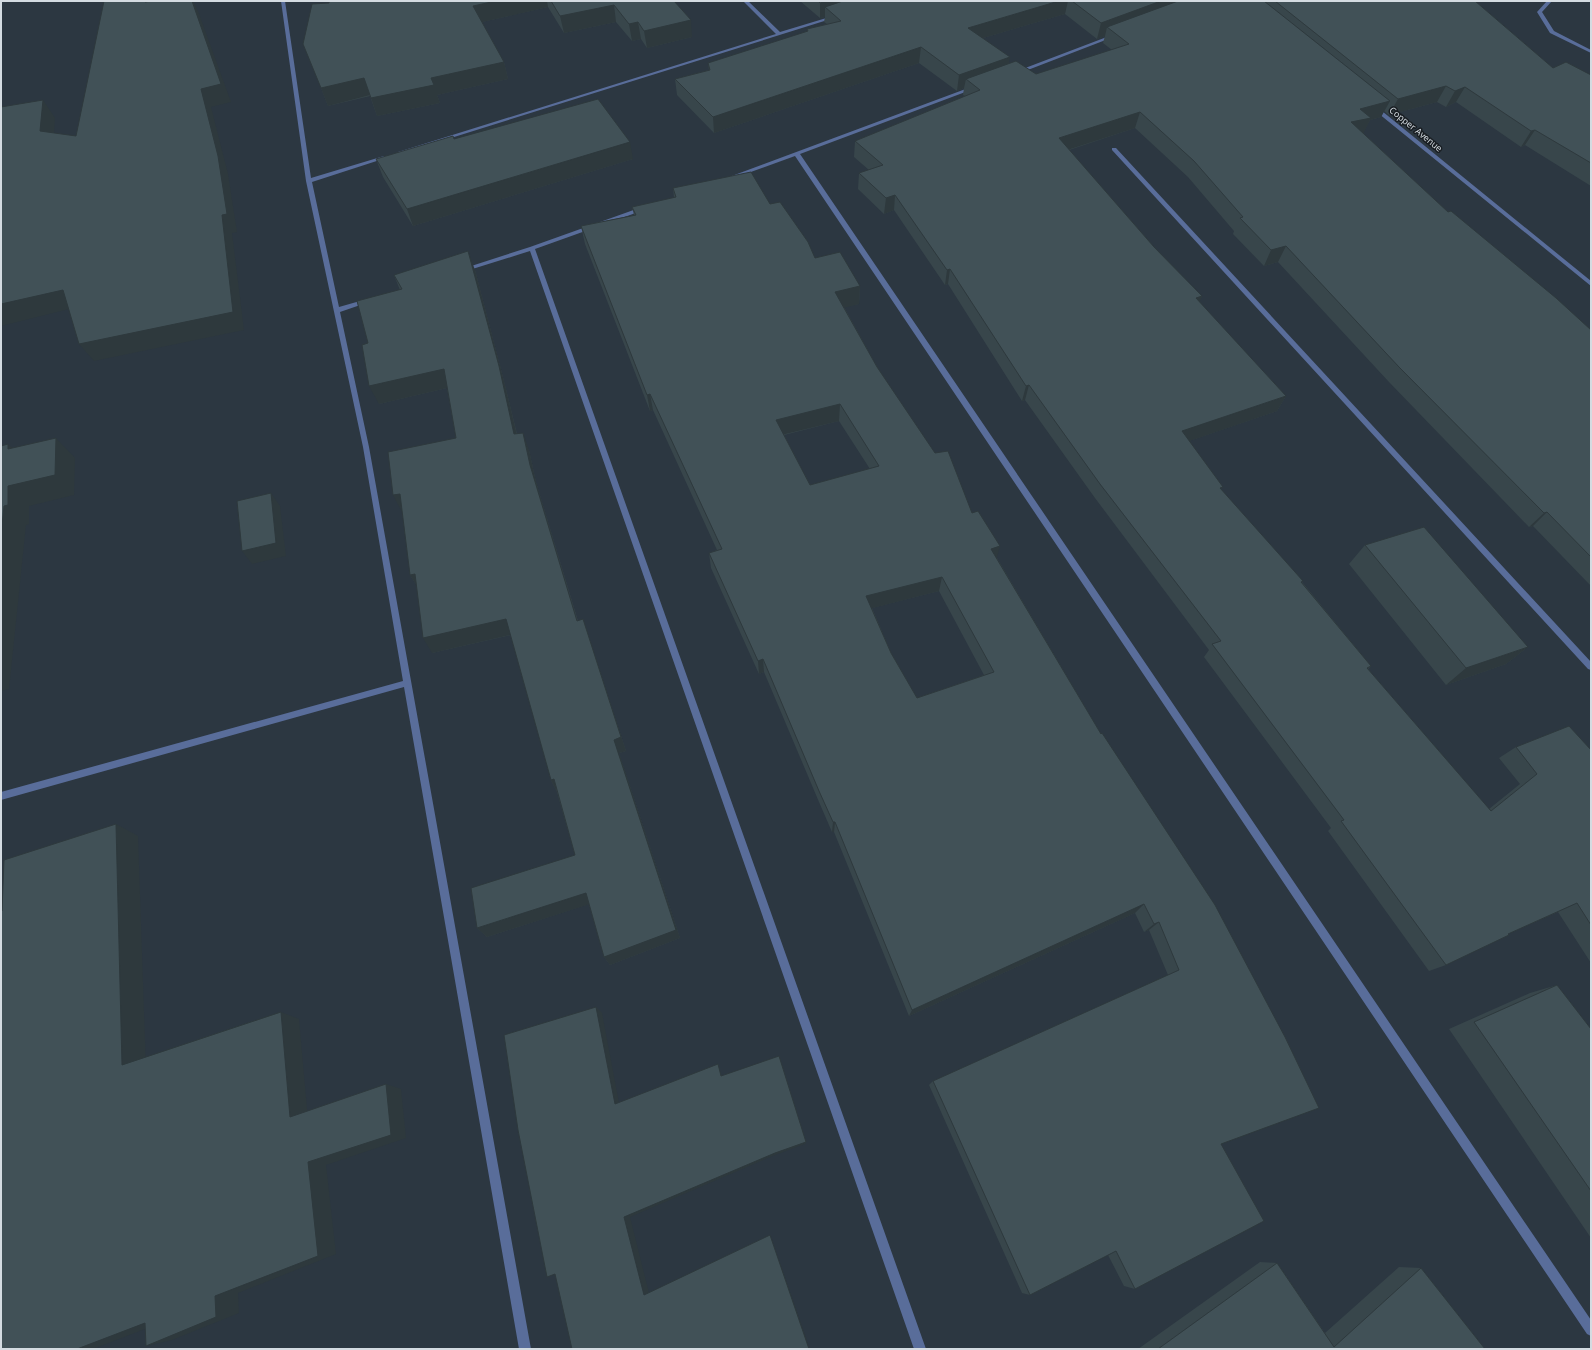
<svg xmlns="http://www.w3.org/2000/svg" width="1592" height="1350" font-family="'Noto Sans',sans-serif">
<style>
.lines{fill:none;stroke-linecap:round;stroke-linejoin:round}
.street{fill:#596d9a;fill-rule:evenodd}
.wall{fill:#38464b;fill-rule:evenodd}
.shaded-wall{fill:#2e393d}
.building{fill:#415157;stroke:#2e393d;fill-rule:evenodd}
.labels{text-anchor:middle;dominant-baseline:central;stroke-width:3;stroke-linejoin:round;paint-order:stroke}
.far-street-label{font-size:9px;fill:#d4dbe1;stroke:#181d22}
</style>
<rect width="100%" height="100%" fill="#2c3741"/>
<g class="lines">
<path class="street" d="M281 1H285L311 178 384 156 389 157 312 182 339 307 367 299 370 301 369 302 340 312 369 447 531 1349H519L404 687 1 800V792L403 681 363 447 306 181Z
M743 1H748L780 32 833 16 837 17 403 153 398 152 776 34Z
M1547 1H1552L1542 12 1554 31 1591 50V53L1550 33 1537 12Z
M1112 35 1116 36 1020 73 1015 72Z
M971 87 976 88 800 154 1591 1320V1336L1587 1334 795 156 734 178 729 177Z
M1373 107H1377L1591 281V286L1373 109Z
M1112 148H1116L1591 662V670L1588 669 1112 150Z
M642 207 645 209 644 210 535 249 926 1349H914L530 251 466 271H462L461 270 462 269 530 247Z"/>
</g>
<path class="wall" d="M329 1H674L692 37 647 48 641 39 632 41 616 22 564 33 548 7 482 22 504 62 508 79 437 95 440 103 377 116 370 96 328 106 321 88Z
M800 1H1475L1553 68 1591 75V186L1525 145 1521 147 1456 102 1446 107 1437 102 1389 115 1384 111 1381 117 1370 120 1363 133 1448 212 1591 330V586L1533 526 1529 527 1389 382 1278 262 1264 266 1233 234 1234 231 1188 177 1135 128 1069 150 1154 247 1202 296 1199 302 1286 396 1277 411 1189 441 1221 490 1302 582 1371 666 1368 669 1489 809 1520 784 1499 758 1516 747 1591 750V963L1558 912 1508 934 1446 965 1429 971 1328 831 1331 828 1204 657 1209 650 1095 498 1025 400 1022 401 948 284 945 285 894 210 884 214 858 189 859 173 869 170 854 157 855 141 965 96 963 95 964 88 957 91 919 63 714 133 677 95 675 79 709 70 708 63 807 32V29L827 24 824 22 825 17 820 18ZM1065 14 1097 39 1105 36 1103 43 1112 50 1036 74 1009 63 983 38Z
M376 159H633L413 226 383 177Z
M673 188 770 204 815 258 860 286 859 304 844 307 877 367 972 513 997 558 1101 734 1215 905 1221 1144 1135 1289 1124 1286 1108 1255 1030 1295 1022 1293 929 1085 933 1081 1168 975 1149 930 1144 932 1135 913 909 1016 834 832H832L819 802 764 672 759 674 711 568 709 553 717 550 653 410 650 411 585 244 581 226 634 215 632 207 674 198ZM839 421 870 469 810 485 784 435ZM939 591 984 675 917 698 891 653 872 608Z
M475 270 505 385 517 434 529 450 536 482 578 621 583 619 588 635 626 751 619 753 680 938 610 965 604 957 589 904 487 937 477 928 575 855 557 792 551 780 511 635 432 653 417 586 410 575 456 438 447 388 379 404 368 343 400 290 394 275Z
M1365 545 1528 647 1506 664 1446 685 1349 564Z
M1557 985 1591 1029V1238L1449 1029 1530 993Z
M1260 1262 1277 1263 1325 1333 1399 1267 1421 1268 1485 1349H1138Z"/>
<path class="shaded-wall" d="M192 1H193L198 11 231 102 211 107 228 174 237 232 232 233 244 330 94 361 79 344 222 215 201 89Z
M496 1H547L548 7 478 23 473 6Z
M826 1H875L825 7V17L820 18V3Z
M1059 1H1068L1065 14 966 43 968 28Z
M1161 1H1212L1107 27 1105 36 1097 39 1101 23Z
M614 5 616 22 564 33 560 16Z
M691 20 692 37 647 48 644 31Z
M638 22 641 39 632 41 629 24Z
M921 47 919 63 714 133 713 117Z
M1010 57 1007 72 966 79 964 88 957 91 959 75Z
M504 62 508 79 437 95 440 103 377 116 371 98 431 78Z
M364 78 370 95 328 106 321 88Z
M1446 86 1437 102 1389 115 1398 99Z
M1465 87 1456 102 1446 107 1455 91Z
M43 100 55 118 53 150 40 131Z
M1390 101 1381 117 1370 120 1363 134 1351 122 1360 109Z
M1140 112 1135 128 1055 154 1059 138Z
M1535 130 1525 145 1521 147 1531 131Z
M630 142 633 159 413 226 407 209Z
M895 195 894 210 884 214 886 198Z
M1286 246 1278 262 1264 266 1271 250Z
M468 251 475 270 505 385 521 452 514 434Z
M950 269 948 284 945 285 947 270Z
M860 286 859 304 835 310V292Z
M63 290 77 307 1 326V304Z
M1202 296 1195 312 1196 298Z
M444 369 451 387 379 404 369 386Z
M1029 385 1025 400 1022 401 1026 386Z
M650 394 653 410 650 411 647 395Z
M1286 396 1277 411 1175 446 1182 431Z
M840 404 839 421 777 436 776 420Z
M523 433 529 450 536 482 582 637 577 621 530 465Z
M56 438 75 458 74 495 29 506V524L26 525 9 689 1 691V536L4 506 8 486Z
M8 444 28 464 8 449Z
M271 493 280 506 286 556 252 564 242 551Z
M400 494 402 512 393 495Z
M1547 512 1533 526 1529 527 1544 513Z
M1000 546 996 561 991 549Z
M415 574 420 591 410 575Z
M942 577 939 591 865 610 866 596Z
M506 619 514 634 432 653 423 638Z
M583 619 626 751 619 753 680 938 610 965 604 957 614 740Z
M1528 647 1506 664 1446 685 1466 668Z
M763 659 764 672 759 674 758 661Z
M554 779 557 792 551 780Z
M833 822H835L834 832H832Z
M116 824 138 836 146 1070 122 1065Z
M586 893 593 903 487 937 477 928Z
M1144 904 1135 913 909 1016 912 1010Z
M1159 922 1149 930 1144 932 1154 924Z
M596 1007 602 1013 620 1108 615 1104Z
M281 1012 299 1019 308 1120 290 1117Z
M386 1084 401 1089 406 1138 326 1165 336 1254 238 1293 239 1313 172 1340 146 1346 215 1296 308 1162Z
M806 1142 805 1144 775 1155 630 1217 649 1293 644 1295 624 1217 775 1153Z
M770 1235 810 1349H809Z
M171 1319 93 1349H77L145 1323Z"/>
<path class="building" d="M104 1H145V2L151 1H192L221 84 201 89 218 156 227 214 222 215 233 312 79 344 63 290 1 304V107L43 100 40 131 76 136Z
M329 1H496L473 6 504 62 431 78 434 85 371 98 364 78 321 88 303 44 312 4 329 3Z
M551 1H674L691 20 644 31 638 22 629 24 614 5 560 16Z
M818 1H826L820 3Z
M843 1H1059L968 28 1010 57 959 75 921 47 713 117 675 79 710 70 708 63 808 31 807 29 841 21 825 7Z
M1072 1H1161L1101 23Z
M1178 1H1264L1390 101 1360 109 1371 118 1351 122 1448 212 1451 211 1556 298 1591 330V557L1547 512 1544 513 1399 367 1286 246 1271 250 1240 218 1243 217 1194 161 1140 112 1059 138 1154 247 1202 296 1196 298 1286 396 1182 431 1223 487 1220 488 1303 581 1301 582 1371 666 1367 668 1491 811 1537 774 1516 747 1569 726 1591 750V925L1577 903 1508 934 1509 935 1446 965 1341 821 1344 820 1212 644 1221 641 1100 484 1029 385 1026 386 950 269 947 270 895 195 886 198 859 173 883 165 855 141 980 90 966 79 1016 61 1036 74 1129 44 1107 27Z
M1275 1H1475L1553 68 1566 62 1591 75V163L1535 130 1531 131 1465 87 1455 91 1446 86 1398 99Z
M598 99 630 142 407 209 376 159 453 136 454 139Z
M751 172 770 204 780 202 808 242 815 258 840 252 860 286 835 292 877 367 935 453 948 451 972 513 978 511 1000 546 991 549 1101 734 1102 733 1215 905 1285 1037 1319 1108 1221 1144 1264 1221 1135 1289 1116 1251 1030 1295 933 1081 1179 970 1159 922 1154 924 1144 904 912 1010 835 822H833L819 791 763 659 758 661 709 553 722 549 650 394 647 395 581 226 636 215 632 207 676 197 673 188ZM840 404 879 466 810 485 776 420ZM942 577 994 672 917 698 891 653 866 596Z
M468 251 499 366 514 434 523 433 530 465 577 621 583 619 621 737 614 740 676 930 604 957 586 893 477 928 471 888 575 855 554 779 551 780 506 619 423 638 415 574 410 575 400 494 393 495 388 452 456 438 444 369 369 386 362 345 368 343 357 301 402 289 394 275Z
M56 438 55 475 8 486V505L4 506 1 536V446L8 444V449Z
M271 493 276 543 242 551 237 501Z
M1424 527 1528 647 1466 668 1365 545Z
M116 824 122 1065 281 1012 290 1117 386 1084 391 1135 308 1162 318 1256 215 1296 216 1317 146 1346 145 1323 77 1349H1V911H2L4 860Z
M1557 985 1591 1029V1191L1474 1022Z
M596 1007 615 1104 718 1064 721 1076 779 1056 806 1142 775 1153 624 1217 644 1295 770 1235 809 1349H572L555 1274 547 1277 518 1130 504 1035Z
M1277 1263 1334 1347 1421 1268 1485 1349H1158Z"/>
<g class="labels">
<g class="far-street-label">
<text transform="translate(1416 129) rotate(39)">Copper Avenue</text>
</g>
</g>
<rect width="1592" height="1350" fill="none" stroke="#d4dbe1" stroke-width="4"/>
</svg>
